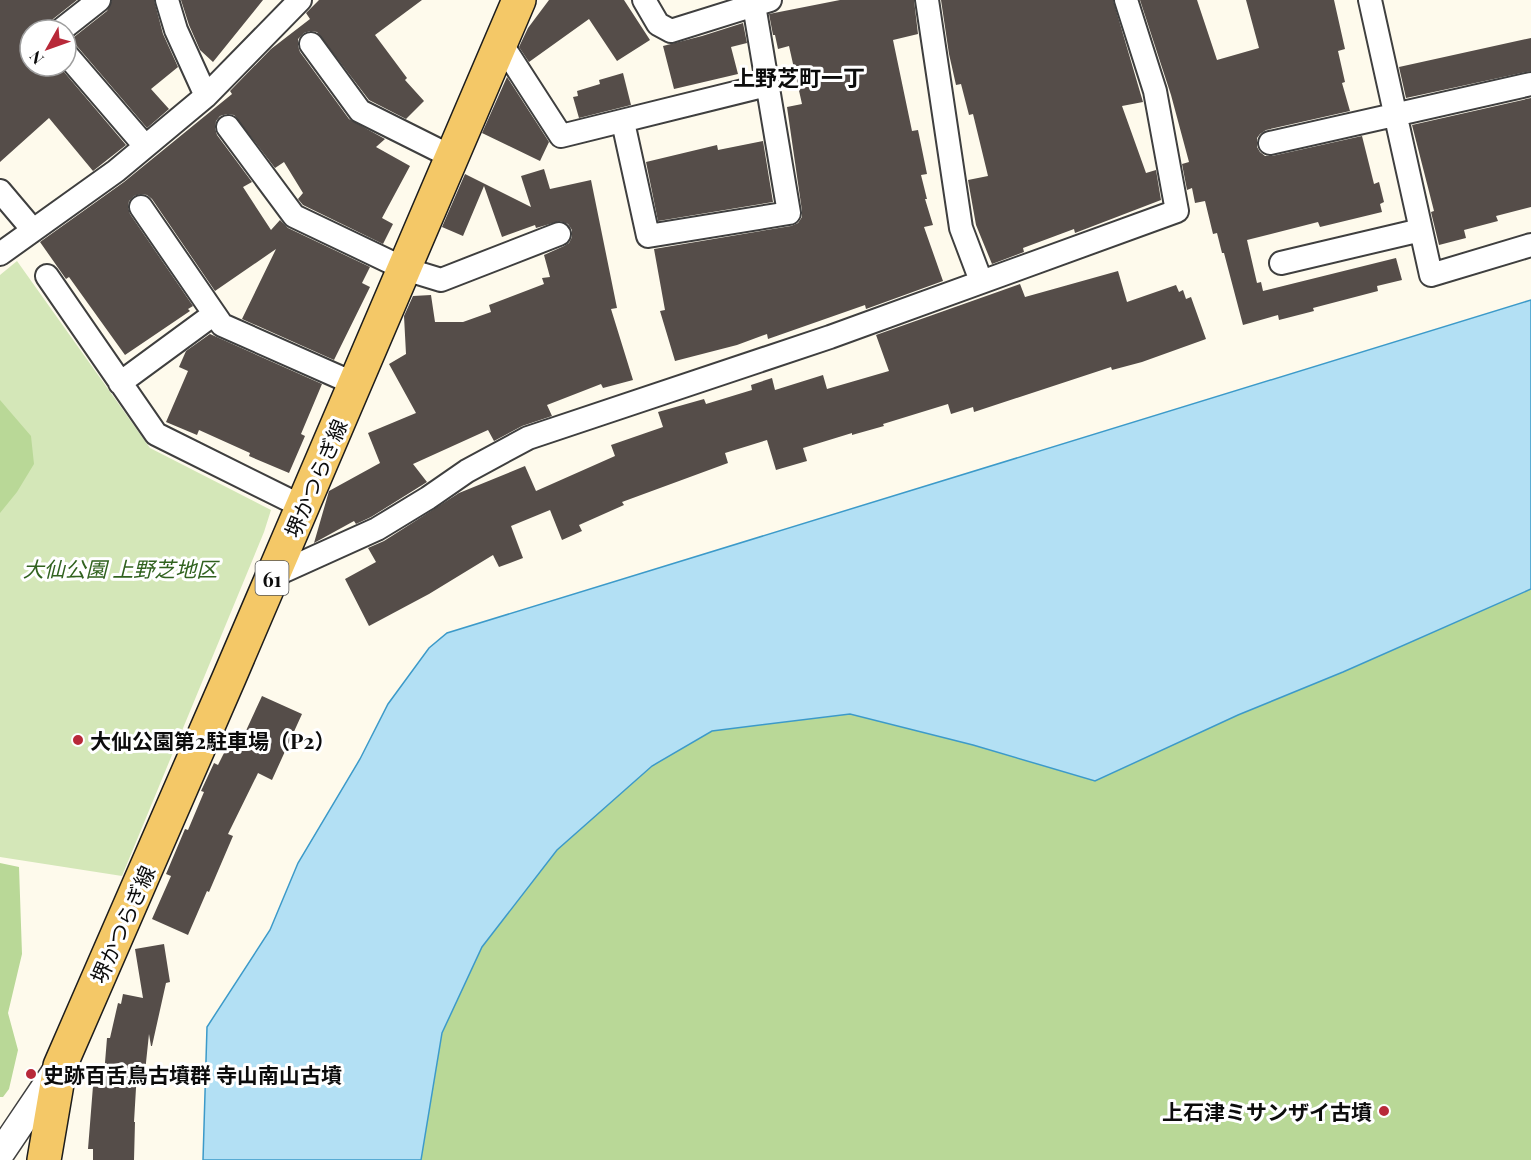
<svg xmlns="http://www.w3.org/2000/svg" width="1531" height="1160" font-family="'Playfair Display','Noto Sans JP',serif">
<style>
.green{fill:#d4e7b8}
.forest{fill:#b9d897}
.water{fill:#b3e0f4;stroke:#3c9ac9;stroke-width:1.5}
.building{fill:#554d49}
.lines{fill:none;stroke-linecap:round;stroke-linejoin:round}
.minor-casing{stroke:#3f3f3f;stroke-width:26}
.tertiary-casing{stroke:#3f3f3f;stroke-width:30}
.primary-casing{stroke:#1d1d1d;stroke-width:36}
.minor{stroke:#fff;stroke-width:22}
.tertiary{stroke:#fff;stroke-width:27}
.primary{stroke:#f4c867;stroke-width:33}
.poi-dot{fill:#b82939;stroke:#fff;stroke-width:2}
.labels{text-anchor:middle;dominant-baseline:central;stroke-width:6;stroke-linejoin:round;paint-order:stroke}
.shield{fill:#fff;stroke:#555;stroke-width:1.5}
.shield-label{font-size:20px;font-weight:bold;fill:#0c0c0c}
.street-label{font-size:21px;fill:#0c0c0c;stroke:#fff}
.park-label{font-size:21px;font-style:italic;fill:#31621f;stroke:#fff}
.poi-label{font-size:21px;font-weight:bold;fill:#0c0c0c;stroke:#fff;text-anchor:start}
.neighbourhood-label{font-size:22px;font-weight:bold;fill:#0c0c0c;stroke:#fff}
</style>
<rect width="100%" height="100%" fill="#fefaec"/>
<path class="green" d="M17 261 150 448 271 510 264 532 122 876 0 857V275Z"/>
<path class="forest" d="M0 400 31 436 34 464 17 492 0 513Z
M1531 589V1160H421L442 1033 482 947 557 850 652 766 712 731 850 714 973 745 1095 781 1238 715 1343 672Z
M0 863 19 867 22 954 8 1013 18 1050 9 1089 3 1097H0Z"/>
<path class="water" d="M1531 300V589L1343 672 1238 715 1095 781 973 745 850 714 712 731 652 766 557 850 482 947 442 1033 421 1160H203L207 1027 270 930 298 863 360 759 388 704 429 648 447 633Z"/>
<path class="building" d="M0 0H77L53 19 48 30H30V66H59L126 145 93 171 49 118 0 162Z
M112 0H154L163 34 178 67 151 89 169 109 147 128 76 45 69 41 107 11Z
M181 0H263L213 62 200 50 189 25Z
M319 0H422L375 35 407 78 405 80 424 101 406 119 369 100 317 32 310 31 304 33 298 39V46L300 52 349 119 385 139 376 147 410 166 382 218 393 224 383 244 303 205 298 199 303 193 284 162 275 168 234 115 227 114 220 116 216 121 215 128 217 135 252 182 243 187 271 230 280 220 288 228 370 267 362 283 370 287 334 360 242 319 276 249 215 291 152 199 147 195 141 194 134 196 129 201 128 207 130 214 193 306 188 309 190 311 125 355 69 277 66 279 40 242 124 182 232 94 230 91 271 49 310 19 306 13Z
M549 0H624L650 40 617 61 589 19 529 62 519 47 528 28Z
M840 0H914L918 34 893 40 912 131 918 130 927 174 921 175 927 199H925L933 225 924 227 943 281 866 309 865 305 768 339 767 334 737 345 675 361 660 311 665 310 654 249 791 226 798 223 802 217V211L787 107 802 104 789 46 778 49 775 35H773L769 14Z
M941 0H1113L1143 102 1122 106 1146 173 1156 170 1161 200 1075 233 1074 229 1023 248 1024 252 992 264 976 225 968 180 988 176 973 114 969 115 961 84 956 85 949 54Z
M1140 0H1197L1217 60 1259 48 1246 0H1334L1345 49 1338 51 1345 82 1342 83 1350 111 1266 130 1260 134 1257 138V147L1260 152 1265 156H1272L1362 136 1374 184 1379 182 1384 202 1380 204 1382 212 1320 227 1318 222 1247 240 1257 283 1261 282 1263 291 1396 258 1402 280 1377 286 1378 291 1313 308 1314 311 1279 320 1278 315 1243 325 1224 253H1222L1217 233 1213 234 1205 201 1195 203 1192 188 1187 190 1182 164 1189 162 1171 95Z
M743 23 747 43 731 47 738 74 674 89 663 46 702 36Z
M1531 38V71L1406 98 1399 67Z
M623 73 631 105 579 118 573 97 578 96 577 91 600 84 599 80Z
M507 77 549 142 540 161 482 133Z
M1531 98V207L1496 216 1498 221 1464 230 1466 238 1439 245 1431 212 1434 211 1412 125Z
M763 141 773 202 658 221 646 162 717 145 718 150Z
M544 169 550 189 591 180 617 308 611 309 633 380 603 388 601 384 547 405 552 416 522 426 494 441 488 430 413 464 427 482 371 517 356 524 354 521 314 543 329 491 380 463 368 433 416 413 389 364 406 354 404 316 413 296 431 295 435 322H463L491 312 489 305 544 284 542 278 550 277 544 255 564 246 569 243 572 237V230L568 224 560 221 536 228 535 225 502 237 484 186 463 236 442 227 465 174 531 207 521 176Z
M1118 271 1127 302 1176 285 1179 292 1183 290 1186 299 1191 297 1206 339 1142 362 1112 370 1111 367 974 412 973 407 951 414 948 404 883 424 884 426 852 435V433L803 448 807 461 776 470 767 440 725 453 728 463 622 502 624 505 579 525 582 531 562 540 550 510 511 526 523 558 499 567 493 555 429 594 369 626 345 579 376 562 368 548 384 541 459 493 525 466 536 491 615 456 611 445 663 427 658 412 704 399 706 404 752 390 751 385 772 378 775 390 823 375 827 389 889 371 876 335 1020 284 1025 297Z
M210 334 322 384 301 434 305 436 289 473 249 456 250 453 199 430 197 435 166 422 188 371 179 367 186 351Z
M262 696 302 714 272 780 258 773 228 834 233 836 209 892 207 891 188 935 152 919 171 876 166 874 185 829 188 830 204 792 201 791 214 763 218 765 229 743 238 748Z
M164 944 170 982 166 983 152 1046H151L149 1034 145 1072 137 1071 134 1122H135L134 1160H93V1149H88L93 1086 103 1087 107 1038H110L118 1003 121 1004 123 994 143 998 135 949Z"/>
<g class="lines">
<defs>
<path id="minor" d="M167 0 176 30 206 96
M644 0 658 24 671 31 770 0
M927 0 961 228 981 281
M1370 0 1431 275 1531 245
M61 30 99 0
M501 43 561 136 767 85
M311 44 360 111 452 157
M66 54 145 146
M623 122 648 236 789 213 754 5
M228 127 294 216 405 269 441 280 559 234
M1270 143 1531 84
M0 191 33 230
M141 207 222 325 355 384
M0 254 116 171 206 96 300 0
M1281 263 1421 230
M47 276 156 434 303 507
M120 383 214 314
M273 576 377 529 428 498 467 471 528 438 830 337 1177 211 1155 91 1126 0"/>
<path id="tertiary" d="M0 1154 58 1068"/>
<path id="primary" d="M44 1160 60 1066 229 678 519 0"/>
</defs>
<use href="#minor" class="minor-casing"/>
<use href="#tertiary" class="tertiary-casing"/>
<use href="#primary" class="primary-casing"/>
<use href="#minor" class="minor"/>
<use href="#tertiary" class="tertiary"/>
<use href="#primary" class="primary"/>
</g>
<g class="poi-dot">
<circle cx="78" cy="740" r="6"/>
<circle cx="31" cy="1074" r="6"/>
<circle cx="1384" cy="1111" r="6"/>
</g>
<g class="labels">
<rect class="shield" x="255.5" y="561" width="33" height="34" rx="4.5"/>
<g class="shield-label">
<text x="272" y="578">61</text>
</g>
<g class="street-label">
<text transform="translate(315 478) rotate(-67)">堺かつらぎ線</text>
<text transform="translate(122 924) rotate(-66)">堺かつらぎ線</text>
</g>
<g class="park-label">
<text x="120" y="568">大仙公園 上野芝地区</text>
</g>
<g class="poi-label">
<text x="90" y="740">大仙公園第2駐車場（P2）</text>
<text x="43" y="1074">史跡百舌鳥古墳群 寺山南山古墳</text>
<text x="1372" y="1111" text-anchor="end">上石津ミサンザイ古墳</text>
</g>
<g class="neighbourhood-label">
<text x="799" y="77">上野芝町一丁</text>
</g>
</g>
<g transform="translate(48 48) rotate(230)"><circle r="28" fill="#ffffff" stroke="#9e9e9e" stroke-width="1.5"/>
<path d="M0-4.5L10 22L0 15L-10 22Z" fill="#b82939"/>
<text y="-9" font-size="16" font-weight="bold" text-anchor="middle" fill="#0c0c0c">N</text>
</g>
</svg>
